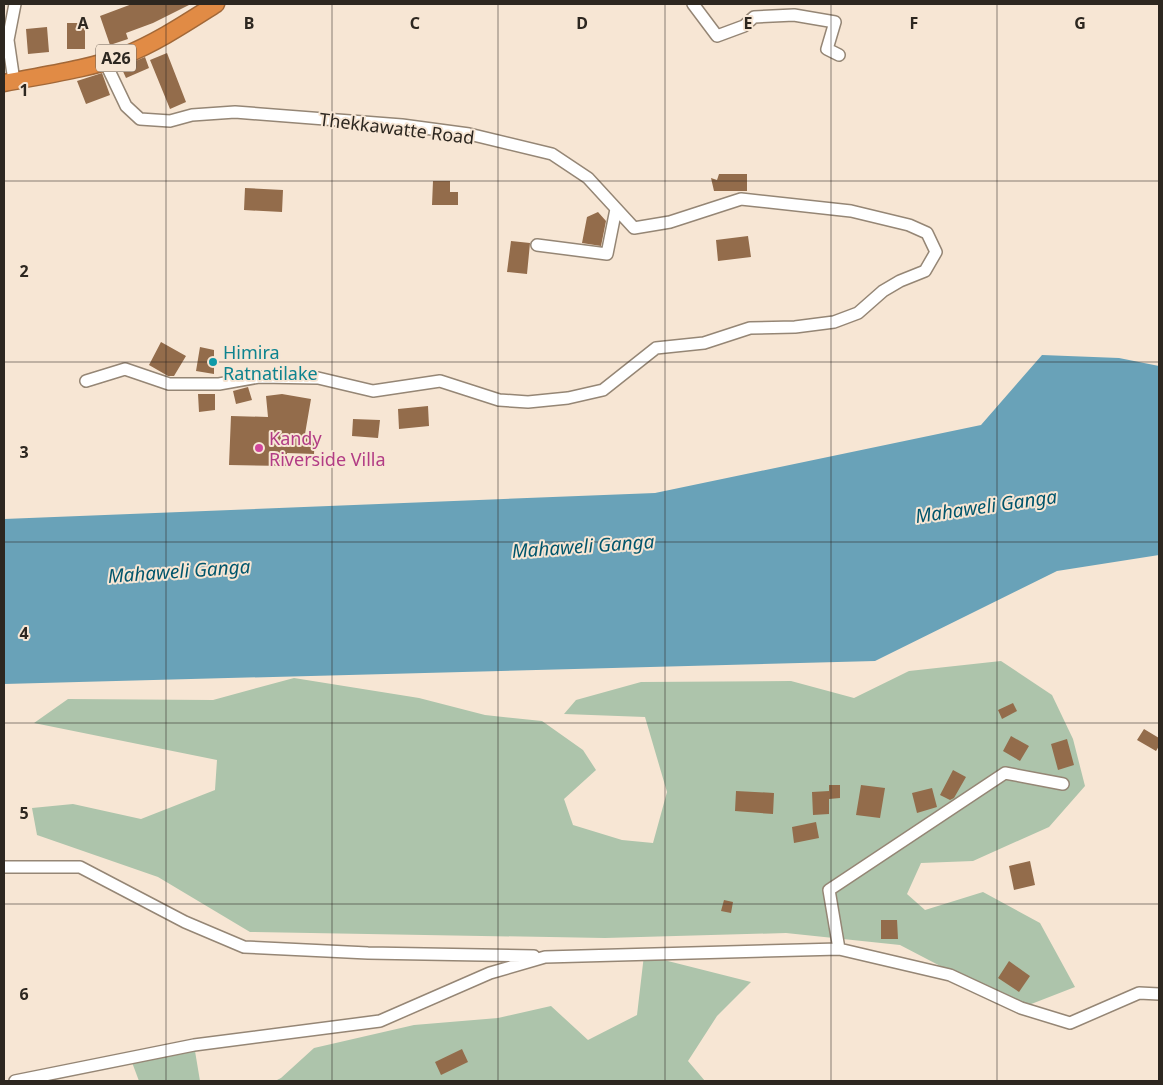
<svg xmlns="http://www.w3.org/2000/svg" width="1163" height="1085" font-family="'Noto Sans',sans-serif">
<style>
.green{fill:#adc4ab}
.water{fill:#69a2b8}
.building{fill:#936c4b}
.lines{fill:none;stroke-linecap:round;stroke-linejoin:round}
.minor-casing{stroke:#958675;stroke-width:14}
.highway-casing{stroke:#a26838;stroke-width:19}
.minor{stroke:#fff;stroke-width:11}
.highway{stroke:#e18b45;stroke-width:16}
.grid{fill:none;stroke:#2d2720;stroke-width:1;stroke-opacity:0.55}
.culture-dot{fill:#0f9aa8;stroke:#f7e6d4;stroke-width:2}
.hotel-dot{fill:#d1479c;stroke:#f7e6d4;stroke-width:2}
.labels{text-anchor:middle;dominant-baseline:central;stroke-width:4;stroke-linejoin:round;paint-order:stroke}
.shield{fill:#f7e6d4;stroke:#6a6056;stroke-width:1}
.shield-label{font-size:16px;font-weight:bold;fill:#2d2720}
.street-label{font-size:18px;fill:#2d2720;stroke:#f7e6d4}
.culture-label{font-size:18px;fill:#0d838f;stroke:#f7e6d4;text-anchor:start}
.hotel-label{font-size:18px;fill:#b23c85;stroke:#f7e6d4;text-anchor:start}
.water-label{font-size:19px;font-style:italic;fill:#00556c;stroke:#f7e6d4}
.grid-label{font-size:16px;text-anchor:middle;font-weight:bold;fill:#2d2720;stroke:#f7e6d4;stroke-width:4;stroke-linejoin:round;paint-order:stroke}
</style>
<rect width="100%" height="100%" fill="#f7e6d4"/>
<path class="green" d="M1001 661 1052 695 1073 739 1085 786 1049 827 973 861 921 863 907 894 925 910 983 892 1040 923 1075 987 1021 1008 900 945 786 933 605 938 250 932 158 877 37 835 32 808 73 804 141 819 215 790 217 760 34 723 68 699 213 700 294 678 419 698 485 715 542 721 583 750 596 770 564 799 573 825 622 840 653 843 667 792 645 717 564 714 576 700 641 682 791 681 854 698 909 671Z
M644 955 751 982 717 1016 688 1061 705 1081H275L281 1078 314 1048 414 1025 498 1018 551 1006 588 1040 637 1015Z
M194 1045 200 1081H139L130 1057Z"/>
<path class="water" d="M1042 355 1119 358 1159 366V555L1057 571 875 661 4 684V519L655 493 981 425Z"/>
<path class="building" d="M132 4H191L153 23 126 33 128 39 110 45 100 16Z
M67 23H85V49H67Z
M47 27 49 52 28 54 26 29Z
M167 53 186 102 170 109 150 60Z
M145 57 149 68 126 78 121 67Z
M102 73 110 95 86 104 77 81Z
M719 174H747V191H714L711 178 717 180Z
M433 181H450V192H458V205H432Z
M245 188 283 190 282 212 244 210Z
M598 212 606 221 601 246 582 243 587 217Z
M748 236 751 257 718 261 716 240Z
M511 241 530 243 527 274 507 272Z
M161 342 186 356 174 376H168L149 365Z
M200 347 214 350V374L196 371Z
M248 387 252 400 236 404 233 391Z
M198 394H215V410L199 412Z
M282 394 311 399 305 434 315 435 314 454 287 453V466L229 465 231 416 268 417 266 396Z
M428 406 429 426 399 429 398 409Z
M353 419 380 420 378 438 352 436Z
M1013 703 1017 711 1002 719 998 710Z
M1144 729 1159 738V746L1156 751 1137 740Z
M1011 736 1029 746 1020 761 1003 751Z
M1067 739 1074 765 1058 770 1051 744Z
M953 770 966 777 954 798 950 800 940 795Z
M829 785H840V798L829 799V814L813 815 812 792 829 791Z
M861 785 885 788 880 818 856 815Z
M932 788 937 807 917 813 912 793Z
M736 791 774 793 773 814 735 811Z
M816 822 819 838 794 843 792 827Z
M1030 861 1035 885 1014 890 1009 866Z
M724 900 733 902 731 913 721 911Z
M881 920H897L898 939H881Z
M1009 961 1030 976 1019 992 998 978Z
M462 1049 468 1062 441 1075 435 1062Z"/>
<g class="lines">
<defs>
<path id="minor" d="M693 4 717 36 744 26 754 17 794 15 835 22 827 49 839 55
M14 81 8 40 15 4
M537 245 607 254 616 209
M86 381 125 369 169 384H219L259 377 318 378 373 391 440 381 499 400 528 402 568 398 603 390 656 348 704 343 750 328 795 327 834 322 858 313 883 291 900 281 925 271 936 252 927 233 909 225 851 211 741 199 670 222 634 228 588 178 552 154 469 134 402 125 235 112 192 115 170 121 140 119 126 106 105 62
M4 867H80L185 922 244 947 368 953 534 956
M839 949 829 890 1005 773 1063 784
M15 1081 194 1045 380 1021 490 973 545 957 839 949 950 975 1021 1008 1070 1023 1139 993 1159 994"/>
<path id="highway" d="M4 83C43 75 85 70 123 56 156 43 186 23 216 4"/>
</defs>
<use href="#minor" class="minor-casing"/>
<use href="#highway" class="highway-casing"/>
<use href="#minor" class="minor"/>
<use href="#highway" class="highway"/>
</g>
<path class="grid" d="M166 4V1081M332 4V1081M498 4V1081M665 4V1081M831 4V1081M997 4V1081M4 181H1159M4 362H1159M4 542H1159M4 723H1159M4 904H1159"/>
<circle class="culture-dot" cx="213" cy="362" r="5"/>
<circle class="hotel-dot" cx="259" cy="448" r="5"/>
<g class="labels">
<rect class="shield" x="96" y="44.5" width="40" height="27" rx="4"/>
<g class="shield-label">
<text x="116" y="58">A26</text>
</g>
<g class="street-label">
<text transform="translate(397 128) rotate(7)">Thekkawatte Road</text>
</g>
<g class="culture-label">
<text x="223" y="352">Himira<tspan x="223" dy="21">Ratnatilake</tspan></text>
</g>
<g class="hotel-label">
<text x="269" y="438">Kandy<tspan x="269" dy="21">Riverside Villa</tspan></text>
</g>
<g class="water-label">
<text transform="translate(986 506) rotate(-8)">Mahaweli Ganga</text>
<text transform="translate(583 546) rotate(-4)">Mahaweli Ganga</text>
<text transform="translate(179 571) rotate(-4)">Mahaweli Ganga</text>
</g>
</g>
<g class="grid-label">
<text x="83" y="29">A</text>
<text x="249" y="29">B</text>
<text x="415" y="29">C</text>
<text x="582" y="29">D</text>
<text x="748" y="29">E</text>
<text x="914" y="29">F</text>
<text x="1080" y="29">G</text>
<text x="24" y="96">1</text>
<text x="24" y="277">2</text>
<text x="24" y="458">3</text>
<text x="24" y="639">4</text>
<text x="24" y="819">5</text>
<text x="24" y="1000">6</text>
</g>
<rect width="1163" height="1085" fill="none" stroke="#2d2720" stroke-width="10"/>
</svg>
